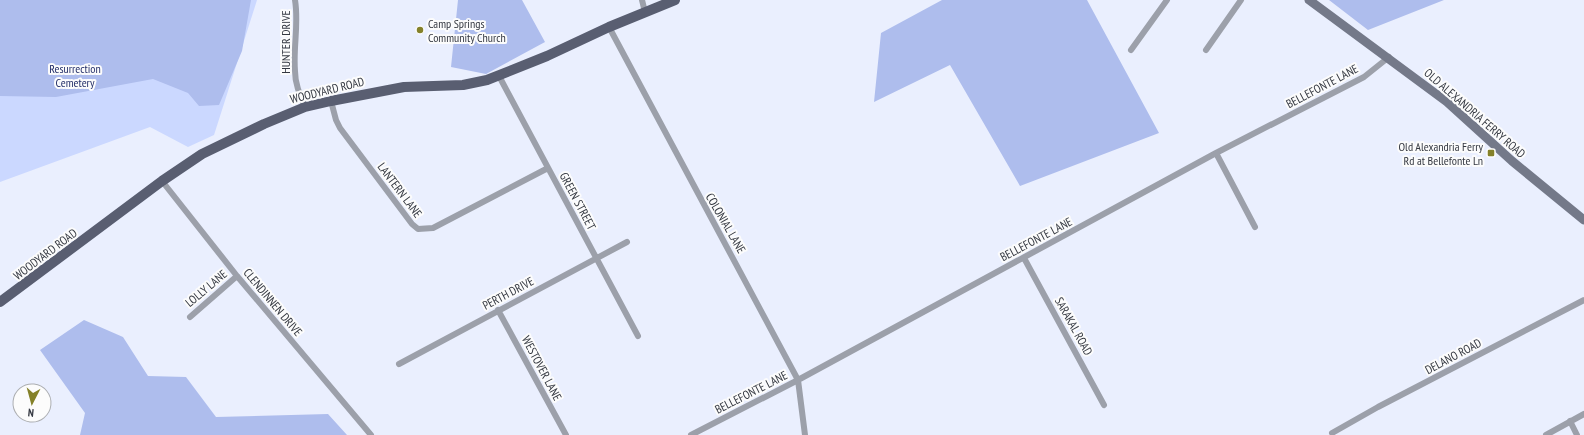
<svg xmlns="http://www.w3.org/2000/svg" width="1584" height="435" font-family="'PT Sans Narrow',sans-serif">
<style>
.green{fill:#cbd8ff}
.forest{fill:#aebded}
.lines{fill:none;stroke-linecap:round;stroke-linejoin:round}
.street{stroke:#9ca0aa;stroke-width:6}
.secondary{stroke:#747989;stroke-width:9}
.primary{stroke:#595e71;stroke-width:10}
.poi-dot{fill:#848129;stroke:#fcfcfc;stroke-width:1.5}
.labels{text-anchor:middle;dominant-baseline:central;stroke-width:4;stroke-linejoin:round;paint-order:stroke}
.poi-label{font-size:12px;fill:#343841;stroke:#fcfcfc;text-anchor:start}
.street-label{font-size:12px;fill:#343841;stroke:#fcfcfc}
.park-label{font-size:12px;fill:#253069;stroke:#fcfcfc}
</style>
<rect width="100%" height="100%" fill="#eaeffe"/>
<path class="green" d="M0 0H257L214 135 188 147 150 127 0 182Z"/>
<path class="forest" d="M0 0H251L242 51 219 105 199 106 188 93 153 79 56 97 0 96Z
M458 0H522L545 42 486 74 451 67Z
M942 0H1087L1159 133 1020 186 950 65 874 102 881 33Z
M1329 0H1444L1368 30Z
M84 320 123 337 148 376 186 377 216 417 328 414 347 435H80L85 413 40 350Z"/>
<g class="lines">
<path class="street" d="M295 0C299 24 293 47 295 71 295 84 300 95 305 107
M642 0 645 12
M609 27 798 380 805 435
M1131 50 1167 0
M1206 50 1241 0
M499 76 638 336
M331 101 336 120 340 128 412 224 418 229 433 228 548 168
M1216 153 1255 227
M162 181 237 276 371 435
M1024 258 1104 405
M498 310 566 435
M190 317 237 276
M399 364 627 242
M1570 421 1577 435
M1332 433 1378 407 1584 300
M691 435 798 380 1216 153 1364 77 1389 57
M1546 435 1584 414"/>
<path class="secondary" d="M1309 0 1447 102 1512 161 1584 220"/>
<path class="primary" d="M0 302 162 181 202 154 264 124 305 107 331 101 404 87 463 85 487 80 547 56 609 27 675 0"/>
</g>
<g class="poi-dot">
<circle cx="420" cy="30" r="4"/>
<rect x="1487" y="149" width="8" height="8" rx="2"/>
</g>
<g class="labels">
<g class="poi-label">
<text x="428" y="23">Camp Springs<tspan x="428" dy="14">Community Church</tspan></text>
<text x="1483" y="146" text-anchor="end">Old Alexandria Ferry<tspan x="1483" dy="14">Rd at Bellefonte Ln</tspan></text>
</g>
<g class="street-label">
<text transform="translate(285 42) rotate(-90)">HUNTER DRIVE</text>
<text transform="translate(1322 86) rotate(-28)">BELLEFONTE LANE</text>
<text transform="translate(327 90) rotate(-14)">WOODYARD ROAD</text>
<text transform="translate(1475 113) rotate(41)">OLD ALEXANDRIA FERRY ROAD</text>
<text transform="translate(400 190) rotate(53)">LANTERN LANE</text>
<text transform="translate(578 201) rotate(62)">GREEN STREET</text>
<text transform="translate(726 223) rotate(60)">COLONIAL LANE</text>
<text transform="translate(1036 239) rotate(-28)">BELLEFONTE LANE</text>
<text transform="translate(45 254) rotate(-37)">WOODYARD ROAD</text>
<text transform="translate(206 288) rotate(-40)">LOLLY LANE</text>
<text transform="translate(508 293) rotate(-28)">PERTH DRIVE</text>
<text transform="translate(273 302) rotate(50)">CLENDINNEN DRIVE</text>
<text transform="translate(1074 326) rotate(61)">SARAKAL ROAD</text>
<text transform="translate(1453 356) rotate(-28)">DELANO ROAD</text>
<text transform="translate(542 368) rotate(62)">WESTOVER LANE</text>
<text transform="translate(751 392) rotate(-27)">BELLEFONTE LANE</text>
</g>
<g class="park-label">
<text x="75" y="68">Resurrection<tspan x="75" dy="14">Cemetery</tspan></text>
</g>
</g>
<g transform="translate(32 403) rotate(186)"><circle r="19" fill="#fcfcfc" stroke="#acaeb1"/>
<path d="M0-3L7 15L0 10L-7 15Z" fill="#848129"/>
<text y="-6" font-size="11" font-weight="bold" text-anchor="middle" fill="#343841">N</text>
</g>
</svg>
